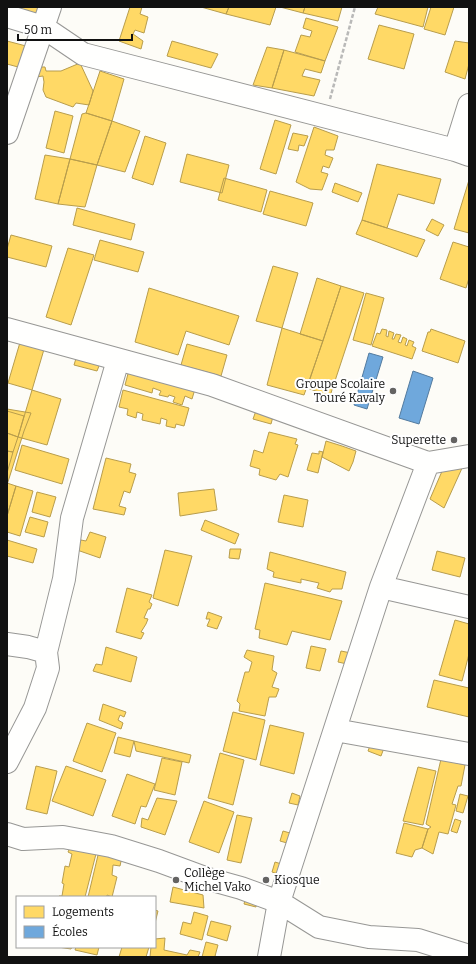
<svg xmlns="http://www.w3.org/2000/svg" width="476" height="964" font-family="Bitter,serif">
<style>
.homes{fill:#ffd966;stroke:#b89d4c}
.schools{fill:#6fa8dc;stroke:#537b9f}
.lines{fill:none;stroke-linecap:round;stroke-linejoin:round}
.minor-casing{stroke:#979795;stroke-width:24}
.path{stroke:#b9b9b8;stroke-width:2.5;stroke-dasharray:4 2;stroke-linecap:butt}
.minor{stroke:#fffffe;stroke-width:22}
.poi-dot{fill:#646362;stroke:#fff;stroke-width:1.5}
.labels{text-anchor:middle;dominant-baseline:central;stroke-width:4;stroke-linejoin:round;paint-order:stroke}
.poi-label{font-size:12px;fill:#111;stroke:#fff;text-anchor:end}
</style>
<rect width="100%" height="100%" fill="#fdfcf7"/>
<path class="homes" d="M11 7H40L37 16Z
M130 7H142L140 14 148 17 144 33 135 30 133 34 143 41 141 49 119 41Z
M201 7H229L226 14Z
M229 7H276L270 25 226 14Z
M280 7H305L303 13Z
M305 7H342L338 21 303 13Z
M378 7H428L423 27 375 14Z
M431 7H454L445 35 424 29Z
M306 18 338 27 325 61 295 52 301 35 310 37 312 31 303 28Z
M379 25 414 34 404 69 368 59Z
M7 41 26 46 18 67 7 64Z
M172 41 218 54 211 68 167 56Z
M455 41 469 43V64L465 79 445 72Z
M267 47 284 50 272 88 253 85Z
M284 50 325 61 321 73 305 69 302 76 320 80 314 96 272 88Z
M80 63 93 91 89 105 76 103 73 107 46 97 43 90 44 82 43 76 36 77 38 67H45L46 71H61Z
M100 71 124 79 112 121 86 113Z
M55 111 73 116 64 153 46 148Z
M86 113 112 121 97 165 70 159 82 114Z
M275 120 291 125 276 174 260 169Z
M112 121 140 131 125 172 97 165Z
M314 127 338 136 334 150H326L325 155 333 158 329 168 323 166 321 172 328 174 322 190 310 189 296 182Z
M293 133 308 136 304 146 299 145 298 151 288 149Z
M145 136 166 143 153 185 132 178Z
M187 154 229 165 222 193 180 182Z
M45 155 70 159 58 204 35 199Z
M70 159 97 165 85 207 58 204Z
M377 164 441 179 434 204 398 194 387 228 362 220Z
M224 178 267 190 261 212 218 200Z
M469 180V233L454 229Z
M335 183 362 193 358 202 332 192Z
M270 191 313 203 306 226 263 214Z
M77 208 135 224 131 240 73 225Z
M432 219 444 225 438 236 426 230Z
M362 220 387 228 425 240 417 257 356 234Z
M11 235 52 246 46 267 7 257V249Z
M100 240 144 252 138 272 94 260Z
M453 242 469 247V278L466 288 440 279Z
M68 248 94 255 71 325 46 317Z
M273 266 298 273 282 328 256 321Z
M317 278 341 286 323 341 300 334Z
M341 286 364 293 330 396 307 388Z
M149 288 239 316 229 345 186 331 178 355 135 342Z
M366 293 384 298 371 345 353 340Z
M282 328 323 341 304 395 267 385Z
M382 329 387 330 386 336 388 337 389 331 394 333 392 339H394L396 334 401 335 398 342 401 343 403 337 407 339 405 345 407 346 409 340 414 342 412 346 416 348 412 359 372 346 377 333 380 334Z
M431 329 465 341 458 363 422 351 428 332H430Z
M21 339 45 346 32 390 8 383Z
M187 344 227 355 221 376 181 365Z
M77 355 101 361 97 371 74 365Z
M129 370 195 389 192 399 185 396 182 405 173 402 175 397 169 395 168 397 159 395 161 391 153 388 152 393 125 385Z
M32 390 61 399 47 445 18 437Z
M123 390 189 408 184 426 176 424 175 428 166 426 167 420 161 418 160 424 142 420 143 414 137 412 136 418 127 415 128 409 119 407Z
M257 408 274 413 271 424 253 419Z
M7 409 31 413 24 431 7 485Z
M7 411 24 416 18 437 7 433Z
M269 432 297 439 295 444 298 445 288 477 280 474 276 480 259 475 260 469 250 466 254 450 263 453Z
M7 433 18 437 13 452 7 451Z
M326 441 342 446 356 451 353 462 349 471 322 457Z
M22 445 69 459 62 484 15 470Z
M7 451 13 452 7 473Z
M319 451 323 452 318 473 307 470 312 453 319 454Z
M106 458 131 464 129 472 136 474 130 493 124 491 119 506 126 508 124 515 93 509Z
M463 466 444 508 430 499 443 469Z
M7 483 16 486 7 516Z
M16 486 33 491 20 536 7 532V516Z
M214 489 217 510 180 516 178 493Z
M37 492 56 497 50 517 32 512Z
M284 495 308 500 303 527 278 522Z
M30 517 48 522 44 537 25 532Z
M205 520 239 534 235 544 201 530Z
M90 532 106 537 100 558 77 550 81 540 86 541Z
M7 540 37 549 33 563 7 556Z
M230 549H241L239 559 229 558Z
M165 550 192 556 178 606 153 598Z
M437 551 465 558 460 577 432 570Z
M270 552 346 572 342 589H332L330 592 317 588 319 583 301 579V583L273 577 274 572 267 569Z
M265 583 342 601 330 640 292 631 287 645 259 638 260 630 255 629Z
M127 588 152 595 149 602 152 604 150 609H148L144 618 148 619 146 624 141 632 144 633 141 639 116 632Z
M208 612 222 617 217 629 207 626 210 619H206Z
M455 620 469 624V654L462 681 439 675Z
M311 646 326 649 320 671 306 668Z
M106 647 137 657 131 682 93 671 96 664 102 665Z
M247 650 274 656 272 670 277 673 272 687 279 689 276 697H269L265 716 239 711 240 704 237 701 245 672H249L252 662 244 657Z
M341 651 351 653 347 664 338 662Z
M434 680 469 688V717L427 707Z
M103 704 126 712 124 717 120 715 118 720 123 723 121 729 99 720Z
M233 712 265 720 256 760 223 751Z
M87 723 116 733 102 772 73 761Z
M270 725 304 733 294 774 260 765Z
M118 737 134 741 130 757 114 753Z
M134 741 191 755 189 763 136 751Z
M371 743 384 748 381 756 368 751Z
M220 753 244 760 233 805 208 798Z
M162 758 182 762 175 795 154 790Z
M441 759 465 765 461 786H458L452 804 456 805 448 834 439 832 433 854 422 848 428 829 431 827 426 824Z
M36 766 57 771 47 814 26 809Z
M66 766 106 780 93 816 52 801Z
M418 767 436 771 423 825 403 821Z
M127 774 155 784 146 807 141 806 135 824 112 816Z
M292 793 300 796 298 805 289 803Z
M460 794 468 796 463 813 456 811Z
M157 798 177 801 165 835 141 827 142 818 148 820Z
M204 801 234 812 219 853 189 842Z
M237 815 252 818 241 863 227 860Z
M455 819 461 821 457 833 451 831Z
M404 823 428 829 422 848 415 850 412 857 396 853Z
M283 831 290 833 287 843 280 841Z
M72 843 97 850 85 897H58L59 896H62L64 884 62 883 65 866 69 867 72 854 68 852Z
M99 851 122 857 120 866 113 865 112 875 117 877 112 897 107 895V897H88Z
M275 862 288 866 284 876 272 872Z
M173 887 203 895 204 908 170 902Z
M246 896 258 899 256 907 244 904Z
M155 910 158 911 155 923Z
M194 912 208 916 202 940 180 934 183 922 191 924Z
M211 921 231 926 227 941 207 935Z
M165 938 164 950 187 955 190 950 200 952 198 957H150L151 947H155V939Z
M206 942 218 945 215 956 218 957H202Z
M58 947H72L71 949Z
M76 947H99L97 955 75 950Z
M122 947H149L146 957H119Z"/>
<path class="schools" d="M369 353 383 357 367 409 354 405Z
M413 371 433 378 419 424 399 418Z"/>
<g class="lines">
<defs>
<path id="minor" d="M7 16 43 27 83 54 455 150 469 155
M7 133 50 7
M455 150 469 105
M7 329 212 385 428 463
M381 587 469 607
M7 644 28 647 46 652 48 668 35 708 7 762
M46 652 64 579 72 518 118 360
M335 730 469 754
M7 834 23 839 63 837 111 846 159 861 205 878 241 888 279 902 319 927 369 937 418 940 469 956
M269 957 279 902 381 587 428 463 469 456"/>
</defs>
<use href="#minor" class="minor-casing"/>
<path class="path" d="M330 99 355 7"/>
<use href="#minor" class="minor"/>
</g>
<g class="poi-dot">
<circle cx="393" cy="391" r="4"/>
<circle cx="454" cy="440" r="4"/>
<circle cx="176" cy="880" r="4"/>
<circle cx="266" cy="880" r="4"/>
</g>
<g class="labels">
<g class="poi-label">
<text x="385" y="384">Groupe Scolaire<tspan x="385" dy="14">Touré Kavaly</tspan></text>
<text x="446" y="440">Superette</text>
<text x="184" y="873" text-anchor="start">Collège<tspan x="184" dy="14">Michel Vako</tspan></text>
<text x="274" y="880" text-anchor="start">Kiosque</text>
</g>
</g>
<rect width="476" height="964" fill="none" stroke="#111111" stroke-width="16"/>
<rect x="16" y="896" width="140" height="52" fill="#ffffff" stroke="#a0a0a0"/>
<rect x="24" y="906" width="20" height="12" fill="#ffd966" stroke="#a0a0a0"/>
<text x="52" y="916" font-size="12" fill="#111111">Logements</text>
<rect x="24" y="926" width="20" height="12" fill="#6fa8dc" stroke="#a0a0a0"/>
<text x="52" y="936" font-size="12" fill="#111111">Écoles</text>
<path d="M18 34v6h114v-6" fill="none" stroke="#111111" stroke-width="2"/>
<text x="24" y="34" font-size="12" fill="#111111" stroke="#ffffff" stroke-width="3" paint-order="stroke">50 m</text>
</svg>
